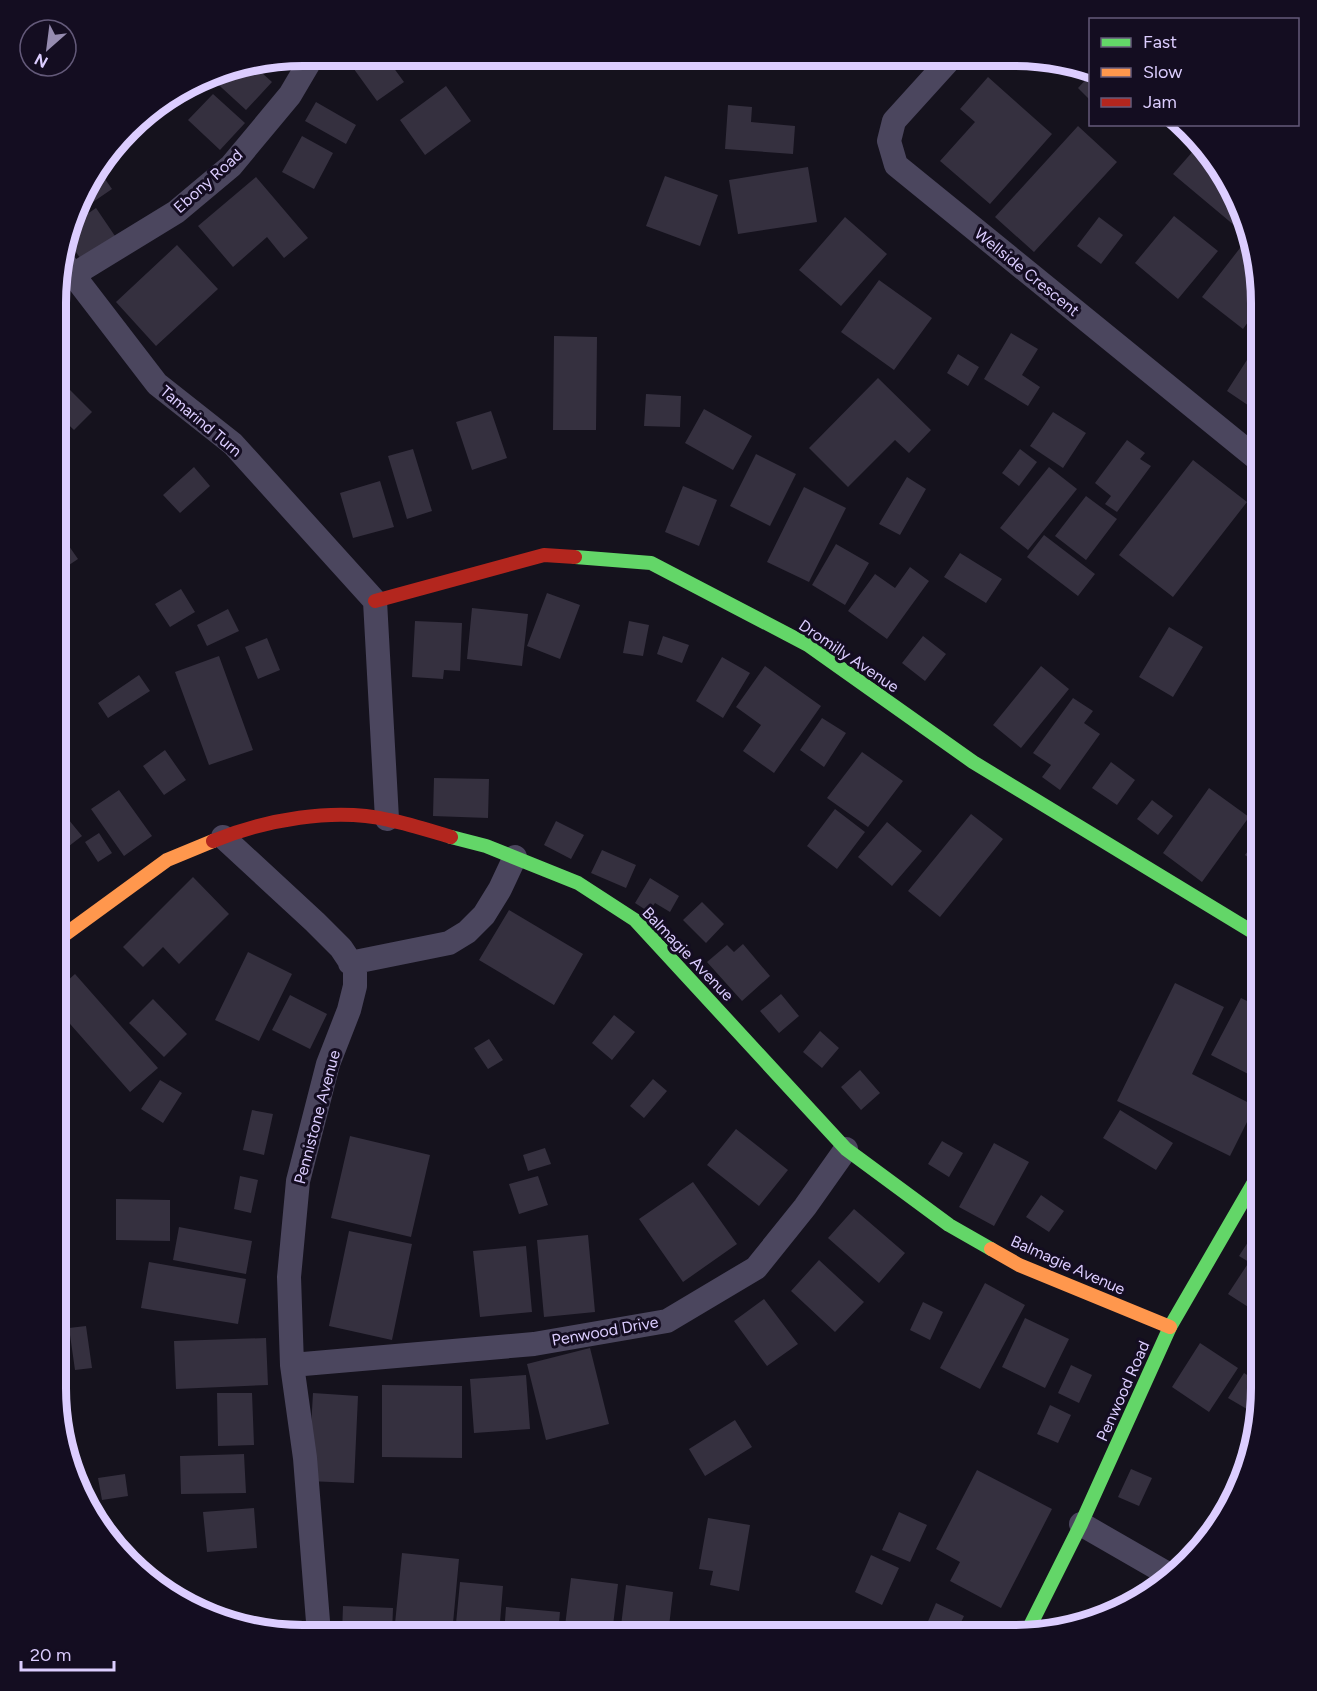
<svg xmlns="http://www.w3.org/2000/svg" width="1317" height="1691" font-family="Figtree,sans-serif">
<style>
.building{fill:#35303f}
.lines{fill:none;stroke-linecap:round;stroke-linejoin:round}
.street{stroke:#4b465e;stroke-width:24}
.fast{stroke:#63d668;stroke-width:14}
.slow{stroke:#ff974d;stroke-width:14}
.jam{stroke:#b3261e;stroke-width:14}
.labels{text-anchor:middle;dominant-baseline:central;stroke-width:6;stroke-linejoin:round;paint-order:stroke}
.street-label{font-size:16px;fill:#dccdff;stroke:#140d21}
.rim{fill:none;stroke:#dccdff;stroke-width:8}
</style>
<rect width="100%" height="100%" fill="#15121d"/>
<path class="building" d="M349 56H385L404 82 377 101 346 58Z
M819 57H831L827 63Z
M252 64 272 82 246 110 210 77 223 69Z
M1090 75V100L1078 88Z
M988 77 1052 134 990 204 940 161 975 122 960 109Z
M446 86 471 121 425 155 400 120Z
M213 94 245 123 220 150 188 120Z
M316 102 356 125 346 144 305 121Z
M728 105 752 107 751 122 795 126 793 154 725 149Z
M1078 126 1117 162 1034 252 995 217Z
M302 136 333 153 314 189 282 172Z
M1194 150 1208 162 1209 161 1236 193 1244 227 1241 231 1173 174Z
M808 167 817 222 738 234 729 180Z
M98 169 112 189 77 213 88 180Z
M665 176 718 195 700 246 646 226Z
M256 177 308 238 284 258 267 237 233 267 198 226Z
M96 208 115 236 80 258 68 240 74 223Z
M1174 216 1218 251 1178 299 1135 263Z
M845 217 887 254 841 306 799 270Z
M1099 217 1123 235 1101 264 1077 246Z
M1247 239 1261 304 1243 329 1202 297Z
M177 245 218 289 156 346 116 302Z
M879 280 932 318 894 370 841 332Z
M1011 333 1038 349 1022 375 1040 387 1028 406 984 379Z
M554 336 597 337 596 430H553Z
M1254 349 1261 354V414L1227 391Z
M958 354 979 367 968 386 947 373Z
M878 378 931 430 909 453 895 440 848 487 809 448Z
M69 389 92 412 74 430 57 414V401Z
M646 394 681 396 680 427 644 426Z
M704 409 752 436 733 470 685 443Z
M491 411 507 458 472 470 456 422Z
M1053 412 1086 433 1063 468 1030 446Z
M1127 440 1145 453 1140 459 1151 466 1117 512 1105 504 1111 496 1095 483Z
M413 449 432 511 407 519 388 456Z
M1020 449 1037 462 1019 486 1002 473Z
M756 454 796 474 770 526 730 506Z
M1193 460 1247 502 1173 597 1119 555Z
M194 467 210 486 180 513 163 495Z
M1049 467 1077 489 1028 550 1000 528Z
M907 477 926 489 900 535 879 524Z
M380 481 394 527 353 538 340 493Z
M683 486 717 500 699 546 665 532Z
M804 487 846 508 809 582 767 562Z
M1086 496 1117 519 1086 560 1055 536Z
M57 529 78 559 57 573Z
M1044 535 1095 574 1078 596 1027 557Z
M836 544 869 563 845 605 812 585Z
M960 553 1002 579 986 603 944 577Z
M910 567 929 581 887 639 848 611 875 574 895 588Z
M181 589 195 612 170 627 155 604Z
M547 593 580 605 560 659 527 646Z
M472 608 528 614 522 666 467 659Z
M228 609 239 631 207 646 197 625Z
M415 621 462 623 460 671 444 670 443 679 412 677Z
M629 621 649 625 643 656 623 653Z
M1169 627 1203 647 1173 697 1139 677Z
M663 636 689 645 682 663 657 654Z
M923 636 946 654 925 681 902 663Z
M267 638 280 670 258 679 245 647Z
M219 656 253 750 209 765 175 672Z
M722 657 750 673 723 718 696 701Z
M765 666 821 706 774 773 743 751 761 725 736 707Z
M1041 666 1069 689 1021 748 993 725Z
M139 675 150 691 108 718 98 703Z
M1073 698 1093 711 1084 723 1100 734 1060 790 1042 777 1051 765 1033 753Z
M822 718 846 733 824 767 800 750Z
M165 750 186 780 164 795 143 766Z
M862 752 903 781 868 827 827 798Z
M1111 762 1135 780 1117 805 1092 788Z
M434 778 489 779 488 818 433 816Z
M1209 788 1249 817 1202 882 1163 853Z
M119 790 152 836 124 856 91 809Z
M1152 800 1173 816 1158 835 1137 819Z
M835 809 865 832 837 869 807 846Z
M64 814 82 836 60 853 57 849V820Z
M971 814 1003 839 940 917 908 891Z
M556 821 584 835 571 859 544 845Z
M887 822 922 851 892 886 858 857Z
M99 833 112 853 98 862 85 842Z
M1261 833V867L1245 855Z
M602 850 636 865 626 888 591 873Z
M193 877 229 914 179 964 163 947 143 967 123 947Z
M650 878 679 896 670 912 655 903 649 912 635 903Z
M702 902 724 924 706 943 683 920Z
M509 910 583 954 554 1005 479 960Z
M743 944 770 976 742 1001 707 962 727 945 734 952Z
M248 952 292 974 259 1041 215 1020Z
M75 974 158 1068 130 1092 56 1008V991Z
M1175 983 1224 1007 1192 1074 1255 1106 1230 1156 1117 1101Z
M781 994 799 1016 779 1033 760 1011Z
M290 995 327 1014 310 1049 272 1030Z
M1241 998 1261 1008V1073L1258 1079 1211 1055Z
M153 999 187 1034 164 1057 129 1023Z
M614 1015 635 1032 612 1060 592 1043Z
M820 1031 839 1048 822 1068 803 1052Z
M489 1039 503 1060 488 1069 474 1048Z
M860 1070 880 1093 861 1110 841 1087Z
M653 1079 667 1091 644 1118 630 1106Z
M160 1080 182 1093 163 1123 141 1109Z
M252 1110 273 1114 264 1155 243 1150Z
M1120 1110 1173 1143 1156 1170 1103 1138Z
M736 1129 788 1170 759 1206 707 1165Z
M350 1136 430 1155 411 1237 331 1218Z
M942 1141 963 1153 949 1177 928 1164Z
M994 1143 1029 1162 994 1226 959 1207Z
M545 1148 551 1164 528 1171 523 1155Z
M240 1176 258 1180 251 1213 234 1209Z
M538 1176 548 1205 519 1214 509 1184Z
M693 1182 737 1244 683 1282 639 1219Z
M1041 1195 1064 1211 1049 1232 1026 1217Z
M116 1199 170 1200V1241L116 1240Z
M854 1209 905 1253 879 1283 828 1238Z
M1261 1222V1304L1256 1312 1228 1294 1249 1262 1239 1256Z
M179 1227 252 1241 246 1274 173 1260Z
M349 1231 412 1244 392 1340 329 1326Z
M588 1235 595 1312 544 1317 537 1240Z
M526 1246 532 1312 480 1317 473 1251Z
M819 1260 864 1302 835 1332 791 1291Z
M149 1262 246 1279 238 1324 141 1308Z
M56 1269 68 1271 65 1296 56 1295Z
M985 1283 1025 1305 980 1389 940 1368Z
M764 1299 798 1344 767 1366 734 1321Z
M923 1302 943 1312 930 1340 910 1330Z
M1025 1318 1069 1339 1045 1388 1002 1367Z
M86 1326 92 1368 75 1370 69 1328Z
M266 1338 268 1385 176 1389 174 1341Z
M1200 1343 1238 1368 1209 1412 1172 1387Z
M590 1348 609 1424 546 1440 527 1364Z
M1071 1365 1092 1375 1079 1403 1058 1393Z
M1244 1373 1261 1384V1398L1252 1412 1228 1398Z
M526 1375 530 1429 474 1433 470 1379Z
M382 1385 462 1386V1458L382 1457Z
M217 1393H252L254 1445 218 1446Z
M313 1393 358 1396 354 1483 308 1481Z
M1050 1405 1071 1415 1058 1443 1037 1434Z
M67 1407 71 1434H66L60 1408Z
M735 1420 752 1447 705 1476 689 1449Z
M244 1454 246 1493 181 1494 180 1456Z
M1131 1469 1152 1478 1139 1506 1118 1497Z
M977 1470 1052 1509 1001 1608 950 1581 960 1562 936 1549Z
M125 1474 128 1496 102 1500 98 1478Z
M254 1508 257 1548 207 1552 203 1512Z
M899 1512 927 1525 910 1562 882 1550Z
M708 1518 750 1525 739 1591 710 1585 713 1571 699 1569Z
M402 1553 459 1559 452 1634H394Z
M871 1555 899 1568 882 1605 855 1592Z
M571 1578 618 1584 612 1634H564Z
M460 1582 503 1586 499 1634H455Z
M626 1585 673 1592 668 1635 620 1634Z
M936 1603 964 1616 955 1635H922Z
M343 1606 393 1608 392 1634H342Z
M506 1607 560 1612 558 1634H504Z"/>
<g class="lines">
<path class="street" d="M952 57 894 121 889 141 896 165 1261 462
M61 259 157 384 233 444 375 601 387 819
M73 275 176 212 231 166 290 95 313 56
M223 837 315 922 341 948 355 969V986L349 1010 328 1064 298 1181 289 1277 292 1365 305 1458 319 1634
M350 963 449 943 467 932 484 915 500 889 515 857
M292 1365 534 1344 667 1321 756 1268 805 1207 846 1149
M1081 1524 1173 1577"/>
<path class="fast" d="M575 557 651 563 808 645 973 762 1261 937
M451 837 486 846 578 883 635 920 846 1149 949 1225 991 1249
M1027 1632 1081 1524 1170 1327 1261 1170"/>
<path class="slow" d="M56 941 167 860 213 841
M991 1249 1019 1265 1170 1327"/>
<path class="jam" d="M375 601 544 555 575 557
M213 841C264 820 334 807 389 820 410 824 431 831 451 837"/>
</g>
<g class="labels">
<g class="street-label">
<text transform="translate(208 181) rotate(-42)">Ebony Road</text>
<text transform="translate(1027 272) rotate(39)">Wellside Crescent</text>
<text transform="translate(201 421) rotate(40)">Tamarind Turn</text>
<text transform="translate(849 656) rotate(34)">Dromilly Avenue</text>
<text transform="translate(688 954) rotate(46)">Balmagie Avenue</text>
<text transform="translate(317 1117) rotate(-75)">Pennistone Avenue</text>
<text transform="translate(1068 1265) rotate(24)">Balmagie Avenue</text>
<text transform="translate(605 1331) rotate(-10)">Penwood Drive</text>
<text transform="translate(1123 1391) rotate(-66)">Penwood Road</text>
</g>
</g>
<path d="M0 0H1317V1691H0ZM303 66H1014A237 237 0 0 1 1251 303V1388A237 237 0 0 1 1014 1625H303A237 237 0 0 1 66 1388V303A237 237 0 0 1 303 66Z" fill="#140d21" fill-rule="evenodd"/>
<path class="rim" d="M303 66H1014A237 237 0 0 1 1251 303V1388A237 237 0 0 1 1014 1625H303A237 237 0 0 1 66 1388V303A237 237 0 0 1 303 66Z"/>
<rect x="1089" y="18" width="210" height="108" fill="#140d21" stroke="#645a7a" stroke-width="1.5"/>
<rect x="1101" y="38" width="30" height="9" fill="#63d668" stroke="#645a7a" stroke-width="1.5"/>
<text x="1143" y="48" font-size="18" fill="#dccdff">Fast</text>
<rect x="1101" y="68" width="30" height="9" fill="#ff974d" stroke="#645a7a" stroke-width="1.5"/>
<text x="1143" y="78" font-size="18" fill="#dccdff">Slow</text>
<rect x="1101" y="98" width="30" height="9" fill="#b3261e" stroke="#645a7a" stroke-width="1.5"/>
<text x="1143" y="108" font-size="18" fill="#dccdff">Jam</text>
<g transform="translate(48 48) rotate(208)"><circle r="28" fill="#140d21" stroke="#645a7a" stroke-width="1.5"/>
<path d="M0-4.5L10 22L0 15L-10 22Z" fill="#968cb0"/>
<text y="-9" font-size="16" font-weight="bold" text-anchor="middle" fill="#dccdff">N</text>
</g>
<path d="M21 1661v9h93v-9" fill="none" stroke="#dccdff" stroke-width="3"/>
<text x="30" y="1661" font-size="18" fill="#dccdff" stroke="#140d21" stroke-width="4.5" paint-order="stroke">20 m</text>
</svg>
